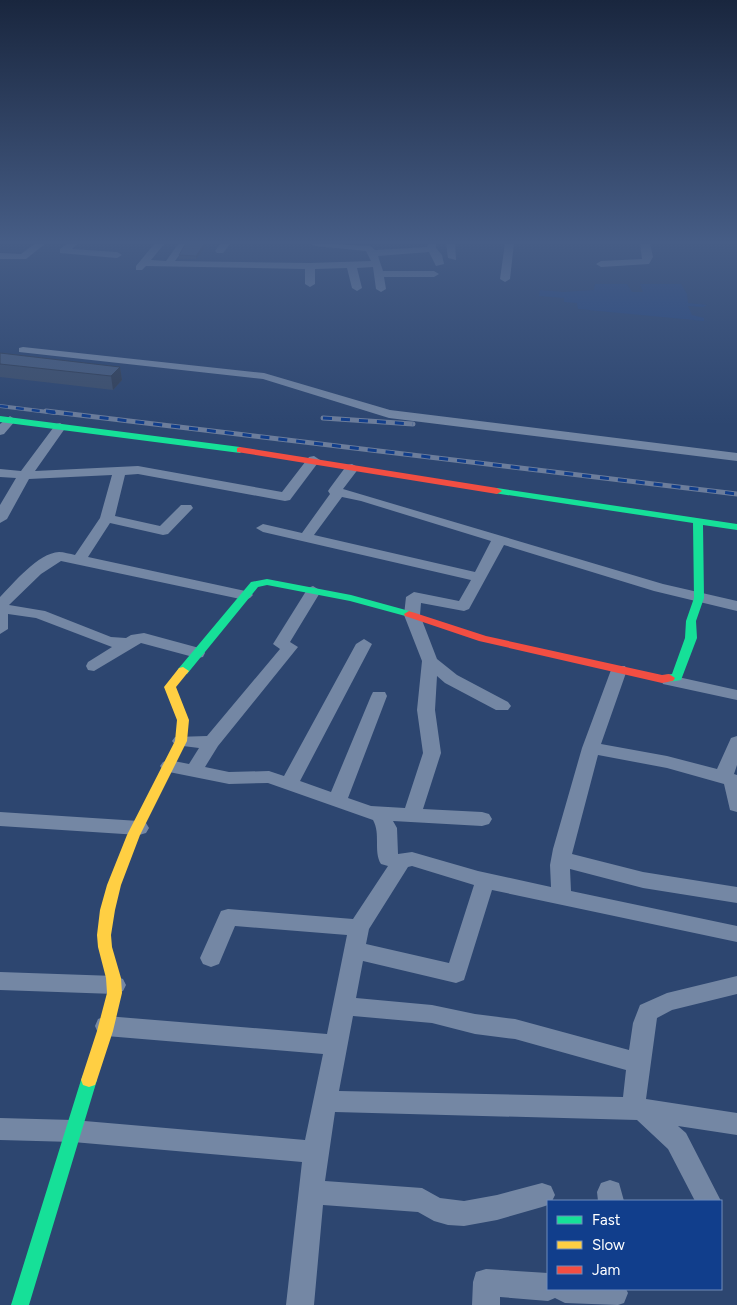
<svg xmlns="http://www.w3.org/2000/svg" width="737" height="1305" font-family="Figtree,sans-serif">
<style>
.water{fill:#27477f}
.lines{fill:none;stroke-linecap:round;stroke-linejoin:round}
.street{fill:#7487a4;fill-rule:evenodd}
.fast{fill:#16e098;fill-rule:evenodd}
.slow{fill:#ffcf43;fill-rule:evenodd}
.jam{fill:#f24e42;fill-rule:evenodd}
.rail-far1-casing{stroke:#6c7d9b;stroke-width:4}
.rail-casing{stroke:#6c7d9b;stroke-width:5}
.rail-far1{stroke:#113e8c;stroke-width:2.5;stroke-dasharray:8;stroke-linecap:butt}
.rail{stroke:#113e8c;stroke-width:3;stroke-dasharray:9;stroke-linecap:butt}
.wall{fill:#3d4f6c}
.shaded-wall{fill:#324058}
.building{fill:#475c7e;stroke:#324058}
</style>
<rect width="100%" height="100%" fill="#2d4670"/>
<path class="water" d="M595 284H627L632 292H643L640 284H681L687 294 688 303 707 305 703 307 688 306 692 315 704 318V321L578 309 577 303 564 302V298L539 296 540 290 563 292 594 290Z"/>
<g class="lines">
<path class="street" d="M36 243H46L26 259H0V253L21 254Z
M68 243H78L72 249 117 252 122 255 117 258 60 253V249Z
M155 243H165L151 260 166 261 179 243H188L175 261 310 263 371 261 366 251 315 246 311 243 370 246 375 250 427 247 428 243H436V248L442 255 444 264 436 266 429 252 378 256 383 271H434L439 274 434 277H384L386 289 381 292 376 289 373 267 357 268 362 288 357 291 352 288 347 268 315 269V284L310 287 305 284V269L146 266 142 270H136V266Z
M221 243H231L223 253H217L215 251Z
M446 243H455L456 260 448 258Z
M505 243H514L510 279 505 282 500 279Z
M640 243H650L653 257 649 264 601 267 596 264 601 261 642 259Z
M23 347 264 373 390 410 737 453V461L389 418 263 379 19 352V348Z
M10 416 16 420 4 434 0 435V424Z
M60 423 66 427 35 471 138 466 282 492 309 457 314 456 320 460 290 500 285 501 138 474 125 475 115 516 160 526 181 505H191L193 508 168 534 163 535 110 523 88 557 250 592 253 595 250 598 245 600 61 561 41 574 9 605 45 611 111 637 126 638 131 635 144 633 203 649 205 653 203 657 197 658 141 643 94 671 88 670 86 666 88 662 112 647 36 618 8 614V629L0 634V597C14 583 38 553 59 552 64 552 70 554 75 555L100 518 112 475 29 479 7 519 0 523V505L16 478 0 477V469L21 471 56 424Z
M352 464 359 468 343 489 663 584 737 601V611L654 591 504 545 469 609 464 611 421 603 420 615 437 659 457 675 508 702 511 706 508 710H496L445 683 437 676 435 710 441 753 423 809 482 812 489 814 492 819 489 824 482 826 393 821 397 828 398 854 412 852 478 871 551 887 550 865 553 849 582 748 611 670 613 666H625L627 670 601 744 667 756 717 769 731 738 737 736V765L734 774 737 775V812L730 810 724 784 667 768 598 755 572 854 643 872 737 887V903L643 888 570 869 571 891 737 926V942L492 890 464 980 456 983 363 961 356 998 432 1005 475 1014 515 1019 629 1050 633 1023 640 1005 667 993 737 976V994L672 1010 657 1018 646 1099 737 1113V1135L678 1126 686 1133 721 1201H695L668 1149 637 1120 335 1112 325 1181 422 1188 440 1198 464 1201 497 1195 542 1183 551 1186 555 1195 552 1201H548V1205L542 1207 497 1220 464 1226 448 1225 434 1221 418 1212 323 1205 314 1305H286L302 1162 73 1142 0 1140V1118L73 1120 305 1140 323 1054 106 1036 98 1033 95 1026 98 1019 106 1016 327 1034 347 935 235 926 219 964 211 967 203 964 200 958 221 911 228 909 353 919 388 866 381 864C373 851 381 834 373 820L268 783 229 784 169 772 163 770 160 766 163 762 169 760 189 764 199 748 175 745 172 741 175 737 207 736 280 649 273 644 308 588 313 586 321 591 290 642 298 647 218 746 205 767 229 772 269 771 284 776 356 644 364 639 372 644 300 781 331 792 371 696 373 692H385L387 696 348 798 371 806 405 808 423 753 417 710 422 661 404 615 406 597 414 592 459 601 471 580 263 532 256 528 263 524 302 533 330 494 328 491 330 488 347 465ZM342 497 361 501 491 541 475 572 314 535ZM412 866 474 885 449 963 366 944 369 929 408 867ZM353 1016 432 1023 475 1034 515 1039 626 1070 623 1097 339 1091Z
M669 675 737 690V700L663 684 661 680 663 676Z
M0 812 139 821 146 823 149 828 146 833 139 835 0 826Z
M0 972 115 976 123 979 126 985 123 991 115 994 0 990Z
M610 1180 619 1183 624 1201H598L597 1192 601 1183Z
M486 1269 548 1273V1289H626L628 1293 624 1303 618 1305 565 1303 555 1298 548 1301 500 1297V1305H472L473 1282 476 1272Z"/>
<path class="fast" d="M0 416 240 447 244 450 240 453 0 422Z
M497 488 737 524V530L703 525 704 598 696 621 697 638 681 680 669 682 663 678 665 675 672 674 685 638 686 621 694 598 693 523 494 493V489Z
M267 579 351 595 413 612 414 614 409 617 350 601 267 585 258 587 187 674H179L177 671 179 668 251 582Z
M89 1073 95 1075 97 1080 29 1305H11L81 1080 83 1075Z"/>
<path class="slow" d="M183 667 189 671 176 687 189 720 187 741 140 835 121 885 115 910 111 935 112 947 121 978 122 993 113 1031 97 1080 95 1085 89 1087 83 1085 81 1080 97 1031 107 993 106 978 98 947 97 935 100 910 107 885 127 835 175 741 177 720 164 687 179 668Z"/>
<path class="jam" d="M240 447 497 488 502 491 497 494 237 452V448Z
M409 611 486 636 662 675 669 674 675 678 673 681 662 683 479 641 405 616 404 614Z"/>
<defs>
<path id="rail-far1" d="M0 406 56 413"/>
<path id="rail" d="M46 411 737 494
M323 418 413 424"/>
</defs>
<use href="#rail-far1" class="rail-far1-casing"/>
<use href="#rail" class="rail-casing"/>
<use href="#rail-far1" class="rail-far1"/>
<use href="#rail" class="rail"/>
</g>
<path class="wall" d="M208 243 196 259H179V255Z
M0 353 120 367 122 380 113 390 0 377Z"/>
<path class="shaded-wall" d="M205 243H208L196 259V256Z
M120 367 122 380 113 390 111 376Z"/>
<path class="building" d="M186 243H205L196 256 179 255Z
M0 353 120 367 111 376 0 364Z"/>
<linearGradient id="sky" x2="0" y2="1"><stop stop-color="#19263e"/><stop offset="0.57" stop-color="#465d86"/><stop offset="1" stop-color="#465d86" stop-opacity="0"/></linearGradient>
<rect width="737" height="425" fill="url(#sky)"/>
<rect x="547" y="1200" width="175" height="90" fill="#113e8c" stroke="#708bba"/>
<rect x="557" y="1216" width="25" height="8" fill="#16e098" stroke="#708bba"/>
<text x="592" y="1225" font-size="15" fill="#ffffff">Fast</text>
<rect x="557" y="1241" width="25" height="8" fill="#ffcf43" stroke="#708bba"/>
<text x="592" y="1250" font-size="15" fill="#ffffff">Slow</text>
<rect x="557" y="1266" width="25" height="8" fill="#f24e42" stroke="#708bba"/>
<text x="592" y="1275" font-size="15" fill="#ffffff">Jam</text>
</svg>
